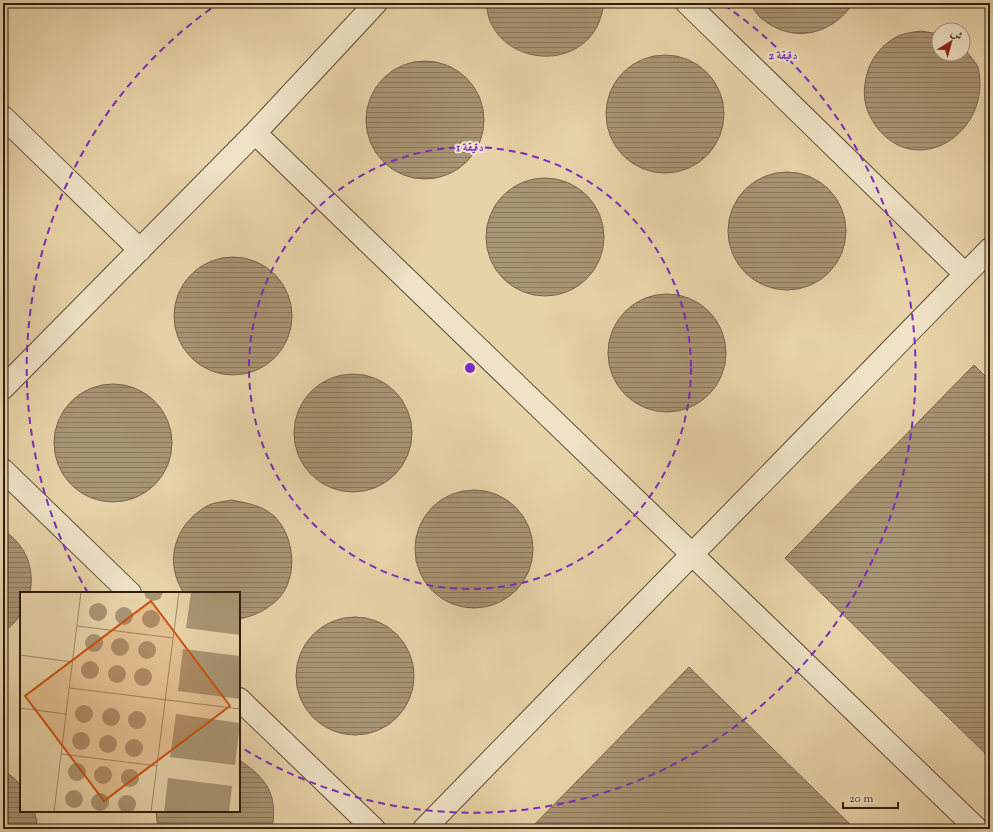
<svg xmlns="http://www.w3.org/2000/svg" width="993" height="832" font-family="'Sorts Mill Goudy',Amiri,serif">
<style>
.water{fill:url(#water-rules);stroke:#77654c}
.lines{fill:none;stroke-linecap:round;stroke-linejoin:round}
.minor-casing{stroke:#5c4a36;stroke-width:24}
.minor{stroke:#efe2c6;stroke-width:22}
.ring{fill:none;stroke:#7b2cbf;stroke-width:2;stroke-dasharray:7 5}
.inset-road{fill:none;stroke:#9d8a6b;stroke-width:1}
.view{fill:#cc500d;fill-opacity:0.15;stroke:#cc500d;stroke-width:2}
.inset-edge{fill:none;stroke:#2e1d10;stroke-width:2}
.centre{fill:#7b2cbf;stroke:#efe2c6;stroke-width:2}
.ring-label{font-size:12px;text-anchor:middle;font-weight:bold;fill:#7b2cbf;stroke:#efe2c6;stroke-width:4;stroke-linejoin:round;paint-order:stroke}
</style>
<defs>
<pattern id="water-rules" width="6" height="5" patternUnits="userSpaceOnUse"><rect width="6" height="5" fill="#a89574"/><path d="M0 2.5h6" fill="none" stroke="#89795e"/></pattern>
</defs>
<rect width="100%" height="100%" fill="#e7d3a8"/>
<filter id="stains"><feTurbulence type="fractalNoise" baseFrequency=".005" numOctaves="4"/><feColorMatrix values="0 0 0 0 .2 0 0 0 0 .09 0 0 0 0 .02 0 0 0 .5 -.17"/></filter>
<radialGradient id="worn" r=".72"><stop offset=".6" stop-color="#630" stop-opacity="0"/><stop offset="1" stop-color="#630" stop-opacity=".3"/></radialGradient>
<path class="water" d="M486 3H604C602 16 598 29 588 39 560 68 506 59 490 21 488 16 487 9 486 3Z
M750 3H853C832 36 791 44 761 18 756 14 753 8 750 3Z
M921 31 939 34V54H963L964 48C968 54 975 61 978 67 993 133 916 181 876 126 865 111 862 96 866 78 869 60 882 44 898 36 905 33 914 32 921 31Z
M606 114a59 59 0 1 1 118 0a59 59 0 1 1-118 0Z
M366 120a59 59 0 1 1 118 0a59 59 0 1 1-118 0Z
M728 231a59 59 0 1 1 118 0a59 59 0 1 1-118 0Z
M486 237a59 59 0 1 1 118 0a59 59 0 1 1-118 0Z
M174 316a59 59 0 1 1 118 0a59 59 0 1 1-118 0Z
M608 353a59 59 0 1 1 118 0a59 59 0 1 1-118 0Z
M974 365 990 381V758L785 558Z
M294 433a59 59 0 1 1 118 0a59 59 0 1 1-118 0Z
M54 443a59 59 0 1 1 118 0a59 59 0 1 1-118 0Z
M415 549a59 59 0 1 1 118 0a59 59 0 1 1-118 0Z
M231 500C247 503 261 505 274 516 296 537 299 582 275 602 263 612 253 616 239 619V593H184C163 562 175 524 207 506 214 502 224 502 231 500Z
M3 530C25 544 35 567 30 593H21C21 615 22 618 3 632Z
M296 676a59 59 0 1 1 118 0a59 59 0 1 1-118 0Z
M689 667 855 829H530Z
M239 760C267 778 278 795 272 829H158L156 811H239Z
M3 770C25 785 21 786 21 811H34L37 821 35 829H3Z"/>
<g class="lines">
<defs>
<path id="minor" d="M687 3 965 274
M3 117 140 250
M255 133 977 829
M3 388 255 133 376 3
M3 470 130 593
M239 699 374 829
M424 829 990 249"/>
</defs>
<use href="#minor" class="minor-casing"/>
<use href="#minor" class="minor"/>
</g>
<g class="ring">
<circle cx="470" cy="368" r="221"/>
<path d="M88 593A443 443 0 0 1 216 5M724 5A443 443 0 0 1 242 748"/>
</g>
<g transform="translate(20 592)">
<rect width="220" height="220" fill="#e7d3a8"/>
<path d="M124 0H143V1L140 7 133 9 126 6ZM171 0H220V43L166 36ZM69 20a9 9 0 1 1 18 0a9 9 0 1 1-18 0ZM95 24a9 9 0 1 1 18 0a9 9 0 1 1-18 0ZM122 27a9 9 0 1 1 18 0a9 9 0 1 1-18 0ZM65 51a9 9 0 1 1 18 0a9 9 0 1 1-18 0ZM91 55a9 9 0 1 1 18 0a9 9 0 1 1-18 0ZM118 58a9 9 0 1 1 18 0a9 9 0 1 1-18 0ZM163 57 220 64V107L158 99ZM61 78a9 9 0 1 1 18 0a9 9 0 1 1-18 0ZM88 82a9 9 0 1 1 18 0a9 9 0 1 1-18 0ZM114 85a9 9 0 1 1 18 0a9 9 0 1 1-18 0ZM55 122a9 9 0 1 1 18 0a9 9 0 1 1-18 0ZM82 125a9 9 0 1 1 18 0a9 9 0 1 1-18 0ZM108 128a9 9 0 1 1 18 0a9 9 0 1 1-18 0ZM156 122 220 131 215 173 150 165ZM52 149a9 9 0 1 1 18 0a9 9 0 1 1-18 0ZM79 152a9 9 0 1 1 18 0a9 9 0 1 1-18 0ZM105 156a9 9 0 1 1 18 0a9 9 0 1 1-18 0ZM48 180a9 9 0 1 1 18 0a9 9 0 1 1-18 0ZM74 183a9 9 0 1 1 18 0a9 9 0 1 1-18 0ZM101 186a9 9 0 1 1 18 0a9 9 0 1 1-18 0ZM148 186 212 194 209 220H144ZM45 207a9 9 0 1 1 18 0a9 9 0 1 1-18 0ZM71 210a9 9 0 1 1 18 0a9 9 0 1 1-18 0ZM98 212a9 9 0 1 1 18 0a9 9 0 1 1-18 0Z" fill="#a89574"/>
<path class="inset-road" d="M57 34 153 46M0 63 52 70M50 96 220 117M0 116 46 122M41 162 137 174M34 220 61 0M131 220 159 0"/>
<path class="view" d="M131 9 210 114 84 209 5 104Z"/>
<rect width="220" height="220" class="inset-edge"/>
</g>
<circle cx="470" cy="368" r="6" class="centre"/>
<g class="ring-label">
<text x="783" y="59">2 دقيقة</text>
<text x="470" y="151">1 دقيقة</text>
</g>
<rect width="993" height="832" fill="none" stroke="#e7d3a8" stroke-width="16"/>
<rect x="4" y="4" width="985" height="824" fill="none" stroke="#2e1d10" stroke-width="2"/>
<rect x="8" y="8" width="977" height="816" fill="none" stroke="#2e1d10"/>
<g transform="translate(951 42) rotate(37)"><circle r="19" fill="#efe2c6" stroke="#a2937d"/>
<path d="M0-3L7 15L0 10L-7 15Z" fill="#8f2418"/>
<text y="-6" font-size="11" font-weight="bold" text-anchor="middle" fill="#2e1d10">ش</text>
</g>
<path d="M843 802v6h55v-6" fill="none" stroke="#2e1d10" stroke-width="2"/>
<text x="849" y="802" font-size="12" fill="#2e1d10" stroke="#efe2c6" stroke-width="3" paint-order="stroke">20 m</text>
<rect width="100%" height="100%" filter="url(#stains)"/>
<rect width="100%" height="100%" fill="url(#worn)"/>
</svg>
